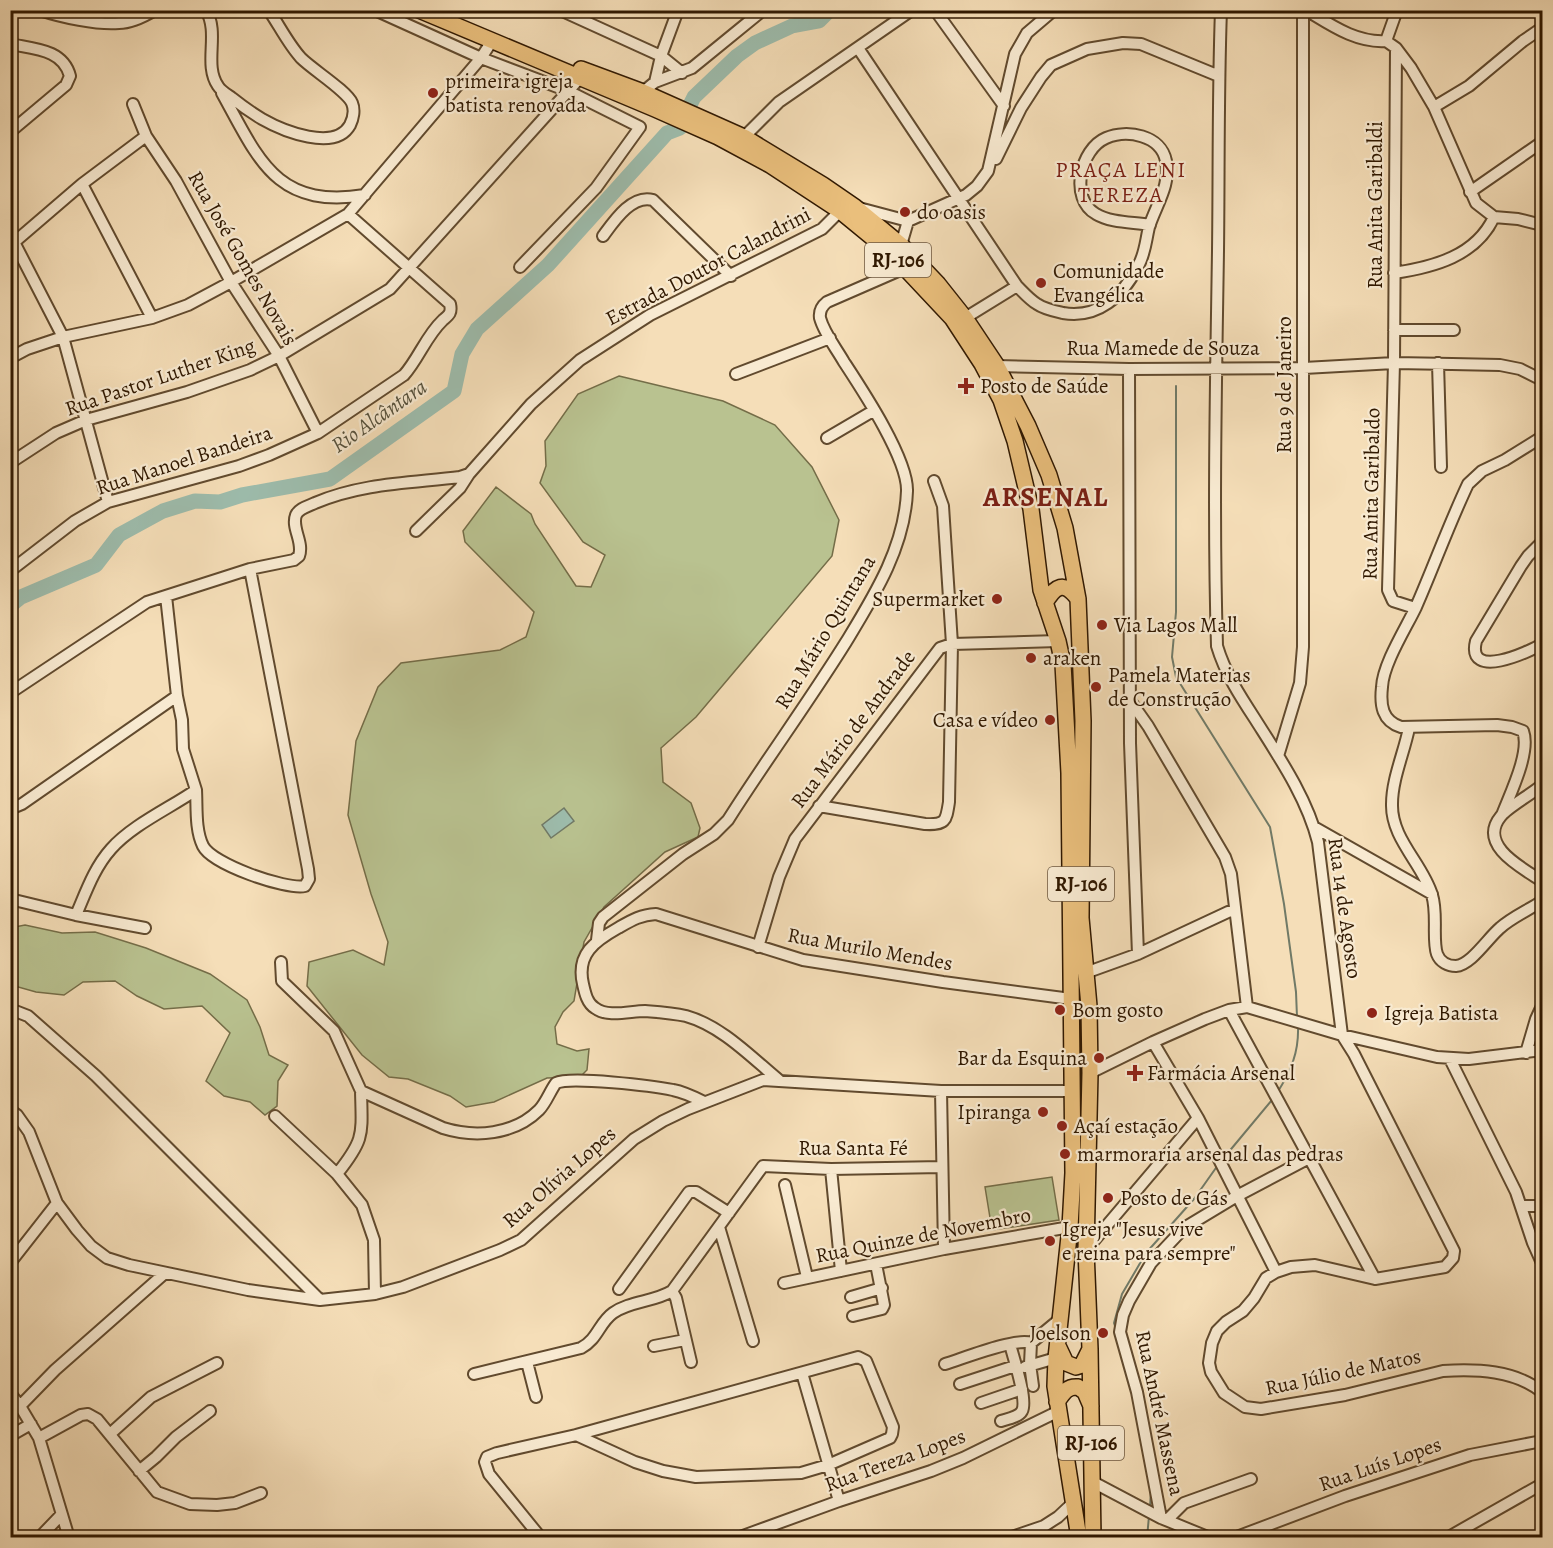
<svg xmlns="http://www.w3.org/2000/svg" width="1553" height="1548" font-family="Alegreya,serif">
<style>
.green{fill:#b9c290;stroke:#746d48;stroke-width:1.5}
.water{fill:#9dbcac;stroke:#717a67;stroke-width:1.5}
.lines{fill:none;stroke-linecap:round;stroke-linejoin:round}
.stream{stroke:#717a67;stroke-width:2}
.river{stroke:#9dbcac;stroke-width:15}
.minor-casing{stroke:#614a2e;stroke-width:14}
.highway-casing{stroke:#301800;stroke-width:18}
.minor{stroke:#f8ead1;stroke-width:10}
.highway{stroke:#eabf7c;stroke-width:15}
.poi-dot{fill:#8f2418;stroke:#f8ead1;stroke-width:2}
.labels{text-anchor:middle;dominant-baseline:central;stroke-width:4.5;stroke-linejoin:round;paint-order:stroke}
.shield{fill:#f8ead1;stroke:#6c573f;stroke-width:1.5}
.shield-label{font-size:20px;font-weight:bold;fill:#301800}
.poi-label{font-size:21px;fill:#301800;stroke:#f8ead1;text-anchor:start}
.street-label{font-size:21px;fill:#301800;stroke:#f8ead1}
.neighbourhood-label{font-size:22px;letter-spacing:1.5px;fill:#7a1f14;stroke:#f8ead1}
.water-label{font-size:22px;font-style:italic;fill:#56513c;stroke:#f8ead1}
.district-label{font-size:27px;font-weight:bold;letter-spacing:1.5px;fill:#7a1f14;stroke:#f8ead1}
</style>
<rect width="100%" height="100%" fill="#f5deb8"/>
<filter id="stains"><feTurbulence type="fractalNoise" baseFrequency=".00333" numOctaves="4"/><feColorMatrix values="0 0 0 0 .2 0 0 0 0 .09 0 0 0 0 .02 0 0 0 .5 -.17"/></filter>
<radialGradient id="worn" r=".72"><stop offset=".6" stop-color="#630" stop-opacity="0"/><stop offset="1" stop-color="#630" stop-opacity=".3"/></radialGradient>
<path class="green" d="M619 376 723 401 775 425 812 467 839 520 832 556 696 717 661 748 663 782 691 803 700 828 698 837 665 852 604 907 584 942 574 1001 563 1012 555 1027 557 1044 577 1051 589 1049 587 1070 580 1077 547 1078 494 1102 466 1107 450 1096 408 1079 389 1077 362 1055 307 986 309 962 353 950 384 965 388 942 371 894 348 815 356 741 378 687 401 663 500 650 526 637 534 612 465 542 463 531 496 487 531 514 535 524 576 586 591 587 605 555 583 542 540 483 546 466 545 441 578 394Z
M11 924 15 927 25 925 62 933 95 932 146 948 210 974 247 1000 260 1027 269 1055 288 1065 278 1081 277 1106 265 1115 250 1102 224 1096 206 1081 230 1033 202 1006 164 1009 137 996 115 981 83 982 64 995 36 992 11 985Z
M1052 1177 1059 1220 992 1230 985 1187Z"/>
<path class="water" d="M564 808 574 821 551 838 542 825Z"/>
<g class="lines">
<path class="stream" d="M1176 386V612L1172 657 1176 677 1270 827 1284 904 1296 992 1297 1017
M1277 1093C1291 1071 1299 1052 1298 1026
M1222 1160 1272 1100
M1116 1329 1114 1323 1122 1294 1146 1253 1194 1199 1218 1165
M1150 1508 1151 1489
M1147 1538 1149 1516"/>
<path class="river" d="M691 103 694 97 737 56 755 43 792 26 819 21 830 10
M10 606 21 597 96 565 119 535 163 511 195 501 220 502 242 495 330 479 454 391 462 354 477 329 548 265 667 133 680 128"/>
<defs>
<path id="minor" d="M40 10C61 17 97 25 119 23 131 23 145 16 155 10
M206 10C220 34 203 64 218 86 221 91 228 95 232 98 242 106 252 113 262 119 283 131 335 152 350 125 353 119 355 110 352 103 347 91 313 70 301 58 289 45 280 27 270 12
M375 10 481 58 568 91 640 127 596 188 520 267
M560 10 661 56 682 73
M935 10 1004 106
M1221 10C1218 91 1219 171 1218 251 1216 382 1213 514 1217 646 1225 673 1240 696 1255 719 1279 757 1307 798 1318 842L1342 1035 1354 1054 1454 1251 1453 1258 1445 1267 1375 1279 1315 1265 1291 1267 1276 1272 1266 1278 1254 1298 1243 1311 1226 1322 1217 1331 1212 1343 1209 1363 1211 1372 1224 1393 1245 1407 1261 1409 1345 1395 1443 1371C1477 1369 1515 1370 1542 1392
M1306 10C1331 25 1356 43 1386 41L1397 10
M1386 41 1396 48 1411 68 1434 107 1476 203 1494 217 1518 219 1542 225
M10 44C34 49 63 49 70 76L66 85 10 132
M858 48 1017 286C1023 292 1030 300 1037 304 1044 309 1054 311 1063 313 1098 319 1123 296 1138 266 1145 255 1146 239 1149 227 1156 205 1171 185 1166 161 1161 135 1127 129 1106 138 1080 149 1069 199 1096 214 1111 223 1133 222 1150 225
M1396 48 1394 363 1388 590 1393 601 1415 608
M655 82 661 56 678 10
M643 92 655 82 692 68 763 10
M222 93C259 160 276 209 365 195
M133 104 146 136 176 181 231 282 279 356 318 433
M1434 107 1469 86 1523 41 1542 28
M744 137 779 102 912 10
M996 159 1021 108 1041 77 1051 65 1087 49 1123 43 1141 44 1219 76
M82 184 152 318
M1470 192 1542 142
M859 208 908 221 966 195 977 186 988 171 1015 54 1027 33 1054 10
M603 236C614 221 632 194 653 200L731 276
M14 242 63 337 108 502
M11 245 82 184 146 136
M901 245 908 221
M1394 273C1434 267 1476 256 1494 217
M965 318 1017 286
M1394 330H1454
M10 358 27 349 63 337 152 318 188 305 231 282 348 214 481 58 492 41
M1438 363 1441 467
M997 366 1129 369 1304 368 1394 363 1452 364 1500 365 1520 369 1542 380
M1129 369 1130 743 1138 954
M736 374 830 338
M827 438 873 411
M10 463 56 433 86 420 187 392 250 370 279 356 390 289 579 79
M416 531 460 488 469 474 531 404 580 360 650 315 822 229 840 211
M1542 542 1528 556 1521 566 1476 641C1466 681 1529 652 1542 644
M10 571 75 521 108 502 239 466 269 455 318 433 404 375C419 358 426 336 443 320 449 315 452 313 450 304L348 214
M10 693 147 602 250 569 294 560 299 556C304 542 291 528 296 515 299 508 309 506 315 503 362 483 411 483 460 477L469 474
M1129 699 1148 726 1225 857 1231 874 1247 1007
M1409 728C1404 753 1392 779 1392 804 1391 839 1423 864 1432 895 1438 913 1432 940 1437 954 1440 962 1448 966 1456 966 1471 965 1488 938 1500 928 1512 917 1529 910 1542 901
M1278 756 1300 683 1303 647V10
M1542 785C1532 794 1508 807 1501 816 1477 845 1522 868 1542 881
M196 790C197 807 195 830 203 846 212 864 285 890 305 886L309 879 308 869 250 569
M819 806 925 824C946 825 946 821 949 802L952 644 943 506 934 481
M10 809 22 804 177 696
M1502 815C1510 794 1531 752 1523 731L1512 727 1497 725 1401 727C1382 721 1380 705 1382 687 1383 664 1406 628 1416 607 1434 566 1449 524 1468 484L1482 471 1505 460 1542 437
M1314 827 1432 894
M10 899 76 915 145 928
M76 915C86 892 94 868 111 849 132 825 170 808 196 790L183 749 182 720 177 696 166 596
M597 940 599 923 603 917 683 854 714 834 728 820C766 760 808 703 846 642 874 596 905 547 907 491 908 459 863 391 844 362 836 348 824 333 820 318 819 311 822 306 827 302L905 268
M758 947 779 877 795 839 940 648 952 644 1058 641
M281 962 282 981 334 1031 361 1091 443 1128C475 1138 514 1135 539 1110 546 1103 550 1091 556 1083 570 1076 654 1086 673 1090 684 1092 694 1097 704 1102
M1088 972 1138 954 1228 912 1235 910
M10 1009 28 1016 96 1076 320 1300
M1229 1010 1375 1279
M1153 1042 1198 1118 1276 1272
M1526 1053 1536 1019 1542 1006
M1450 1059 1516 1192 1533 1243 1542 1263
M1090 1073 1153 1042 1205 1019 1229 1010 1247 1007 1342 1035 1437 1057 1469 1059 1542 1050
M780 1081C752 1058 722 1026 686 1016 673 1013 658 1012 645 1011 630 1011 608 1018 595 1008 587 1003 585 993 583 984 576 954 595 941 618 928 632 920 640 915 656 914L803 960 943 982 1071 999
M941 1091 944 1249
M10 1110 17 1115 29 1132 57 1203 77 1230 91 1246 107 1258 129 1265 248 1290 320 1300 375 1294 403 1287 500 1250 521 1240 634 1139 663 1121 688 1109 763 1080 941 1091H1073
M275 1116 337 1174 362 1205 374 1240 375 1294
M831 1169 841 1271
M337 1174C365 1139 362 1135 361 1091
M785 1185 807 1277
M1522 1206H1542
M719 1227 753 1341
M1086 1250 1198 1118
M10 1263 57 1203
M784 1283 944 1249 1070 1227
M619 1289 689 1192H696L729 1213
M672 1291 676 1298 691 1362
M851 1297 882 1288
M853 1316 882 1309 884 1305 876 1264
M1031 1343 1060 1319
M654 1346 685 1340
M527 1362 536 1397
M945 1364C962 1359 1016 1337 1031 1343L1030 1364 1033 1386
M1025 1367 1056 1358
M802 1373 839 1501
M474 1374 581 1348C598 1339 599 1323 613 1313 630 1301 654 1302 672 1291L763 1166 831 1169 942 1167
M960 1384 1015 1366
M10 1393 20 1406
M981 1403 1022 1389
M1001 1421C1007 1419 1019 1417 1022 1411 1028 1400 1013 1357 1010 1344
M110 1434 151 1397 217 1363
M10 1436 31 1424
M39 1438 81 1415 88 1414 97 1419 157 1492 190 1504 217 1505 235 1503 261 1493
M139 1471 156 1457 176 1437 210 1411
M1091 1481 1161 1518 1210 1538
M1161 1518 1137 1392 1120 1332 1123 1315 1129 1301 1151 1263 1184 1228 1237 1196 1309 1158
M1167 1520 1184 1503 1251 1479
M740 1537 839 1501 931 1471 963 1458 1059 1411
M39 1538 61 1515
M69 1538 39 1438 20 1406 55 1370 165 1273
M541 1538 489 1474 485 1462 487 1457 497 1453 576 1435 858 1357 866 1361 893 1427 892 1434 890 1438 828 1465 801 1473 696 1477 663 1471 635 1462 576 1435
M1009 1538 1044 1526 1058 1517 1074 1502
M1234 1538 1345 1496 1470 1455 1542 1441
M1447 1538 1542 1484"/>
<path id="highway" d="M419 10 655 109 718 137 770 165 840 211 890 252 952 318 982 364 1001 400 1015 441 1031 509 1041 590 1058 641 1063 664 1069 773 1073 1173 1070 1227 1056 1358 1055 1386 1079 1538
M581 69 643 92 744 137 823 185 855 207 901 245 938 284 965 318 997 366 1028 426 1049 475 1065 528 1078 599 1083 721 1081 918 1089 1006 1090 1073 1086 1250 1090 1349 1093 1538
M1045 603C1055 586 1064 580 1078 599
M1058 1346 1066 1363 1076 1367 1082 1365 1090 1349
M1057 1402C1063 1393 1067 1386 1078 1387L1085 1392 1091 1406"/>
</defs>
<use href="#minor" class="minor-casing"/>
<use href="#highway" class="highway-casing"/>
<use href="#minor" class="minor"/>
<use href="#highway" class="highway"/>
</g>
<g class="poi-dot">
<circle cx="433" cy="93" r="6"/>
<circle cx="905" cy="212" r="6"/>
<circle cx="1041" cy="283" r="6"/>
<path d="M963 377h6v6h6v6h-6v6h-6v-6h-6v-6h6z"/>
<circle cx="997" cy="599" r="6"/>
<circle cx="1102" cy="625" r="6"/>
<circle cx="1031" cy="658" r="6"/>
<circle cx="1096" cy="687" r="6"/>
<circle cx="1050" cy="720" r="6"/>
<circle cx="1060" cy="1010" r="6"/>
<circle cx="1372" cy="1013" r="6"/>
<circle cx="1099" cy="1058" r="6"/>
<path d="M1132 1064h6v6h6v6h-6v6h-6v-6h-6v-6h6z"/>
<circle cx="1043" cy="1112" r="6"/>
<circle cx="1062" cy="1126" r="6"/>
<circle cx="1065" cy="1154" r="6"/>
<circle cx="1108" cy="1198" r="6"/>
<circle cx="1050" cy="1241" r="6"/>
<circle cx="1103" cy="1333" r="6"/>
</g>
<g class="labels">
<g class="shield">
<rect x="865" y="243" width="66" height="34" rx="4.5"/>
<rect x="1048" y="867" width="66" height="34" rx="4.5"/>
<rect x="1058" y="1426" width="66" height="34" rx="4.5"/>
</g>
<g class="shield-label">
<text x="898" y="260">RJ-106</text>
<text x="1081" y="884">RJ-106</text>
<text x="1091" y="1443">RJ-106</text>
</g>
<g class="poi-label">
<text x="445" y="81">primeira igreja<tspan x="445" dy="24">batista renovada</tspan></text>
<text x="917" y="212">do oasis</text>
<text x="1053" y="271">Comunidade<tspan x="1053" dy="24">Evangélica</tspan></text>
<text x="980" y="386">Posto de Saúde</text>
<text x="985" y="599" text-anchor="end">Supermarket</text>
<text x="1114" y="625">Via Lagos Mall</text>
<text x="1043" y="658">araken</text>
<text x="1108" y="675">Pamela Materias<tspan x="1108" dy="24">de Construção</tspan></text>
<text x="1038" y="720" text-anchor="end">Casa e vídeo</text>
<text x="1072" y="1010">Bom gosto</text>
<text x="1384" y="1013">Igreja Batista</text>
<text x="1087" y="1058" text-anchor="end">Bar da Esquina</text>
<text x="1147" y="1073">Farmácia Arsenal</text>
<text x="1031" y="1112" text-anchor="end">Ipiranga</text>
<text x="1074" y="1126">Açaí estação</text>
<text x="1077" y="1154">marmoraria arsenal das pedras</text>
<text x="1120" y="1198">Posto de Gás</text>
<text x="1062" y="1229">Igreja "Jesus vive<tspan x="1062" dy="24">e reina para sempre"</tspan></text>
<text x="1091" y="1333" text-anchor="end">Joelson</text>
</g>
<g class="street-label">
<text transform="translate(1375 205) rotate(-90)">Rua Anita Garibaldi</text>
<text transform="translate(243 258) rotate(60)">Rua José Gomes Novais</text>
<text transform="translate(708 266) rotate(-28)">Estrada Doutor Calandrini</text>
<text x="1163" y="348">Rua Mamede de Souza</text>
<text transform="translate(160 377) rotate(-19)">Rua Pastor Luther King</text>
<text transform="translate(1284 385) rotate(-90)">Rua 9 de Janeiro</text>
<text transform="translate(184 460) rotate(-18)">Rua Manoel Bandeira</text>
<text transform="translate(1371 494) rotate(-89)">Rua Anita Garibaldo</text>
<text transform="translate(825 632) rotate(-59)">Rua Mário Quintana</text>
<text transform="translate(853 729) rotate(-53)">Rua Mário de Andrade</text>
<text transform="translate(1345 908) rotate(82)">Rua 14 de Agosto</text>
<text transform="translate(870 949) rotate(10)">Rua Murilo Mendes</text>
<text x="853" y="1148">Rua Santa Fé</text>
<text transform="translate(559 1177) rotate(-41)">Rua Olívia Lopes</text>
<text transform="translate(923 1235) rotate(-11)">Rua Quinze de Novembro</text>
<text transform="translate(1343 1372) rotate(-12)">Rua Júlio de Matos</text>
<text transform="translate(1160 1413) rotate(78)">Rua André Massena</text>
<text transform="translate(895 1460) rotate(-20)">Rua Tereza Lopes</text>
<text transform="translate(1380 1464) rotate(-19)">Rua Luís Lopes</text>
</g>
<g class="neighbourhood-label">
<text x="1121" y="170">PRAÇA LENI<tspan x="1121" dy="25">TEREZA</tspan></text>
</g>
<g class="water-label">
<text transform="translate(379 416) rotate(-35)">Rio Alcântara</text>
</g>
<g class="district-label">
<text x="1046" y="497">ARSENAL</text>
</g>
</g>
<rect width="1553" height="1548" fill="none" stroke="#f5deb8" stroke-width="36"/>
<rect x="12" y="12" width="1529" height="1524" fill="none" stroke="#301800" stroke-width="3"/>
<rect x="18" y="18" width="1517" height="1512" fill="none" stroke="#301800" stroke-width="1.5"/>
<rect width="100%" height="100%" filter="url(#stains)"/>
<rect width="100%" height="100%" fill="url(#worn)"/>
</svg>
